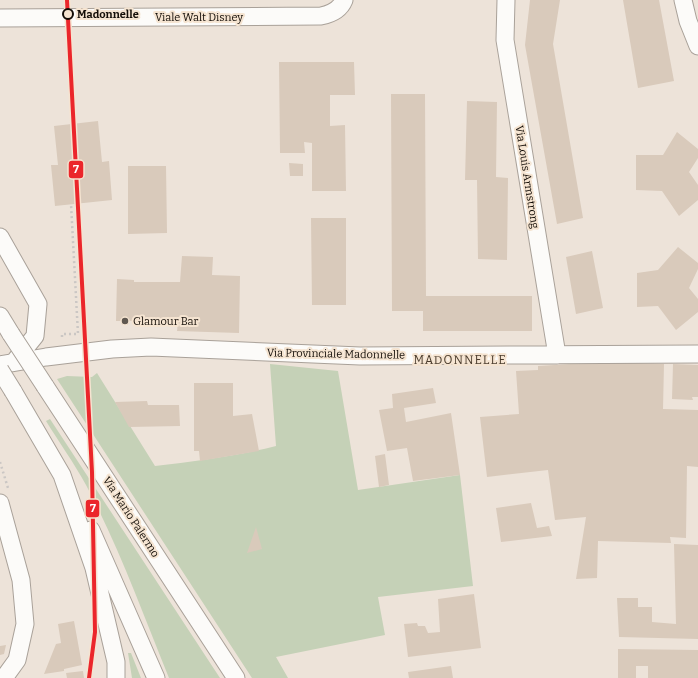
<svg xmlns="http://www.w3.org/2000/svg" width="698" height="678" font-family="Bitter,serif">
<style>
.green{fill:#c5d1b7}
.building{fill:#d9cabb}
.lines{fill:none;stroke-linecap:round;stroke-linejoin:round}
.minor-casing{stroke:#a9a199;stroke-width:19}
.path{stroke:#cbc7c4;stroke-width:2.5;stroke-dasharray:2 3;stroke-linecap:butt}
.minor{stroke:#fcfbf9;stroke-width:17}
.minor-bridge-casing{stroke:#a9a199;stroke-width:19;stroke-linecap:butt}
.minor-bridge{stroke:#fcfbf9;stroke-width:17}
.rail-1-casing{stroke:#f5e4d1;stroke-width:7}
.rail-1{stroke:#eb262b;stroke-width:4}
.stop-dot{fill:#f5e4d1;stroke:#130d07;stroke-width:2}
.poi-dot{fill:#5f5850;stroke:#f5e4d1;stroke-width:1.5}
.labels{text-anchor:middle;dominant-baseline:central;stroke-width:4;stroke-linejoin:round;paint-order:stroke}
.stop-label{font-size:11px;font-weight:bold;fill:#130d07;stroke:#f5e4d1;text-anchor:start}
.street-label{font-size:11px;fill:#130d07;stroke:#f5e4d1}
.poi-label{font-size:11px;fill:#130d07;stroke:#f5e4d1;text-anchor:start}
.neighbourhood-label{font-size:12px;letter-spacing:1px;fill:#493b2c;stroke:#f5e4d1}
.line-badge{stroke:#f5e4d1;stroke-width:1.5}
.badge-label{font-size:11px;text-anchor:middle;font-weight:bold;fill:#fff}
</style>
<rect width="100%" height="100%" fill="#ede3d9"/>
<path class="green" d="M270 364 338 371 358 490 460 475 473 586 378 597 385 635 276 657 288 678H252L57 379 67 376 92 377 97 373 155 466C196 461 237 456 276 446Z
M50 419 220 678H169C143 614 119 547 86 485 74 463 59 442 46 421Z
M128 653H131L141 678H132Z"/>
<path class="building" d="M530 0H560L553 44 583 218 557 224 525 45Z
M623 0H659L674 81 638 88Z
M279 62H354L355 95H330V126L345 125 346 191H312V143L304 142 305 153H280Z
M391 94H425L426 296H532V331H423V311H392Z
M467 101 497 102 496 177 508 178 507 260 478 259 477 180H465Z
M98 121 102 162 109 161 112 200 55 206 51 165H58L54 126Z
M677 132 698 149V158L689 172 698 185V200L679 216 662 191 636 190V155H663Z
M289 163 303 164V176H290Z
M128 166H166L167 233 128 234Z
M311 218H346V305H312Z
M678 247 698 263V269L689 288 698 299V312L676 330 658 306 637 307V273L658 270Z
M592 251 603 308 576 314 566 257Z
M182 256 213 257 212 275 240 276 239 333 177 331 178 321H116L117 279 134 280V282H180Z
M603 362 664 364 663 409 698 410V467L687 466 686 538 670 537 671 543 598 541 597 578 576 579 586 517 555 520 548 470 487 477 480 417 519 414 516 371 538 370V366Z
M673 364 698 365V397H692L693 400 672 399Z
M194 383H233V416L252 414 259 451 200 461 199 451H194Z
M433 388 436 403 404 408 406 422 451 413 460 475 413 481 407 448 387 451 379 410 393 408 392 394Z
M147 401 148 405H179L180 426 129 427 115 402Z
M385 454 389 485 379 487 375 456Z
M531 503 537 528 549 526 552 536 501 542 496 508Z
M256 527 262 549 247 553Z
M674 544 698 545V639L619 637 617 598H638V607H652V622L676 624Z
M474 594 481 648 408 657 404 624 417 623 418 626H425L428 633 440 632 438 599Z
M74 621 82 665 64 669V671L44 674 56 644 61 643 58 624Z
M6 645 4 654 0 655V646Z
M618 649 698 650V678H648V666H636V678H618Z
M451 666 453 678H409L408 672Z
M83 671 84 678H67L66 673Z"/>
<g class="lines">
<defs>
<path id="minor" d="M506 0 505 40 557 355
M683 0 688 21 698 46
M0 18 321 16C331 14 340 10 344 0
M0 237 38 304 35 336 14 362
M0 316 11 334
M0 365 46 357 112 349 151 347 360 356 698 354
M45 386 236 678
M13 391 62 475 94 568 116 662V678
M0 503 21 580 25 624 17 660 4 678
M91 530 156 678"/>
</defs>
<use href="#minor" class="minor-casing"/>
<path class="path" d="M62 337V334H78L71 204
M0 462 8 488"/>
<use href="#minor" class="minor"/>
<defs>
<path id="minor-bridge" d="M11 334 45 386
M0 370 13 391"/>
</defs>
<use href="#minor-bridge" class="minor-bridge-casing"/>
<use href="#minor-bridge" class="minor-bridge"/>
<defs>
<path id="rail-1" d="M67 0 92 472 95 632 89 678"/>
</defs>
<use href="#rail-1" class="rail-1-casing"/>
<use href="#rail-1" class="rail-1"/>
</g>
<circle class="stop-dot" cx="68" cy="14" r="5"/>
<circle class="poi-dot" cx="125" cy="321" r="4"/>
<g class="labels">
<g class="stop-label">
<text x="77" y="14">Madonnelle</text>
</g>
<g class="street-label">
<text x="199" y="17">Viale Walt Disney</text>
<text transform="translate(527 177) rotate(81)">Via Louis Armstrong</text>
<text transform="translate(336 354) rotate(1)">Via Provinciale Madonnelle</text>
<text transform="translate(131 517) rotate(57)">Via Mario Palermo</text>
</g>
<g class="poi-label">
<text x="133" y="321">Glamour Bar</text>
</g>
<g class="neighbourhood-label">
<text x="460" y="360">MADONNELLE</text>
</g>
</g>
<g class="line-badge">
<rect x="68" y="160" width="16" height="19" rx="4" fill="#eb262b"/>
<rect x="85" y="499" width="15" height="19" rx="4" fill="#eb262b"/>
</g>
<g class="badge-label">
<text x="76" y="173">7</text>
<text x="93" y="512">7</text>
</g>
</svg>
